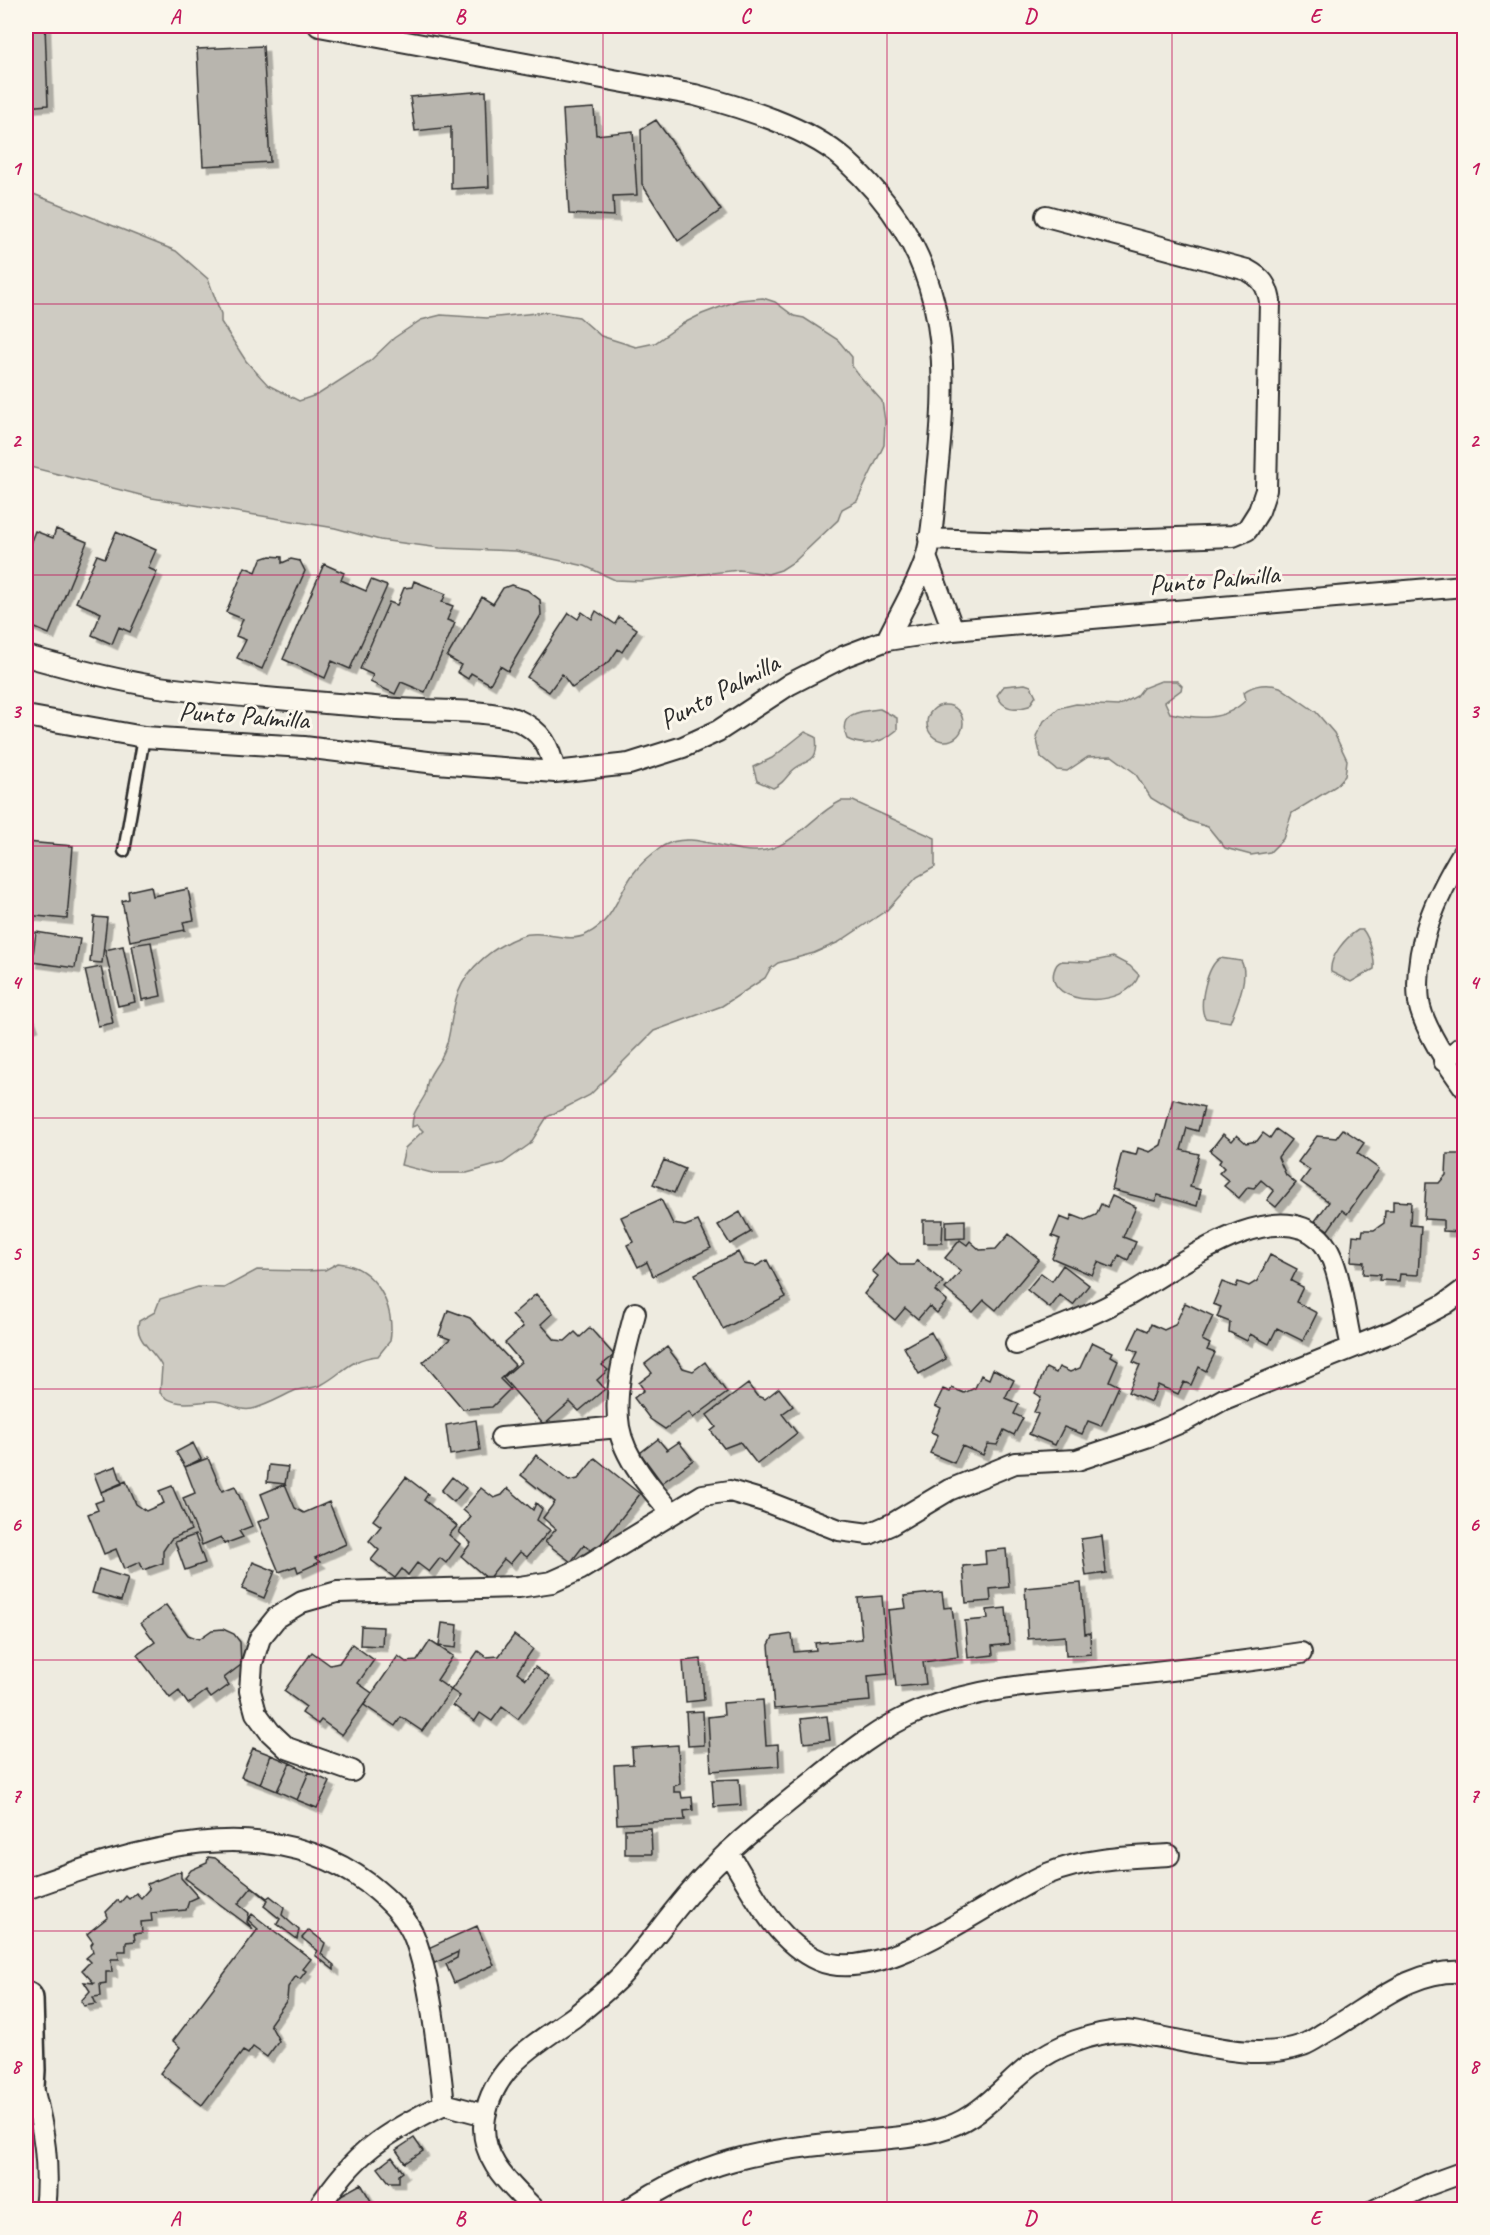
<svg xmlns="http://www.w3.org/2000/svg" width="1490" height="2235" font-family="Caveat,sans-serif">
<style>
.green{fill:#cecbc2;stroke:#7c7b76;stroke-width:1.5}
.building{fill:#b8b5ae;stroke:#2b2b2b;stroke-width:1.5;filter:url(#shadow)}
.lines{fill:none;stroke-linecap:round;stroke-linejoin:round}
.service-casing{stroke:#2b2b2b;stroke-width:15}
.minor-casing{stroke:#2b2b2b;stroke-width:24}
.trunk-casing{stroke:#2b2b2b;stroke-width:38}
.service{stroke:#fbf7ec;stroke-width:10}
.minor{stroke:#fbf7ec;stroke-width:20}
.trunk{stroke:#fbf7ec;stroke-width:33}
.grid{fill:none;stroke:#c2185b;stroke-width:1.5;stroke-opacity:0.55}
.labels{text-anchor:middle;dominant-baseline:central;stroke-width:6;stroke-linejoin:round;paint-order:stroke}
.street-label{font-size:28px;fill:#2b2b2b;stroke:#fbf7ec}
.neatline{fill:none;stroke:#c2185b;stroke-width:2}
.grid-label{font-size:20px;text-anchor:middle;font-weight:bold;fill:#c2185b}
</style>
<defs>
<filter id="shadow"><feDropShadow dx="5.5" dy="5.5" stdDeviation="0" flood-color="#0004"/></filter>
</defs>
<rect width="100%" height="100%" fill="#eeebe0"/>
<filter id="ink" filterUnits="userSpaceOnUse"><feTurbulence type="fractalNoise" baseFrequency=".0167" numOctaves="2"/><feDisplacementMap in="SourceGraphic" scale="12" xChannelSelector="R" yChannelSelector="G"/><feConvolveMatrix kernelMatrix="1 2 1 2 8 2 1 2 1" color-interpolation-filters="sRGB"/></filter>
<g filter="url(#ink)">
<path class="green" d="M26 191 176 251 208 279 221 314V322L246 361 268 385 299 401 319 394 370 361 394 338 421 320 441 315 487 318 547 312 579 317 601 336 636 347 655 343 682 324 702 314 739 300 763 298 775 302 794 316 804 318 838 340 852 357V366L857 373 882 401 885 421 884 445 857 501 842 509 838 520 795 561 781 570 768 574 739 570 641 581 615 580 585 566 516 551 440 548 380 540 335 528 152 498 26 466Z
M1161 681H1177L1182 686 1181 690 1165 702 1170 713C1197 719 1224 722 1246 700L1244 692C1254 684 1268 683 1280 687L1316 712 1334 733 1347 760 1345 776 1336 786 1292 813 1283 839 1270 852 1251 855 1225 848 1208 827 1189 821 1151 798 1135 773 1112 756 1088 757 1067 771 1057 770 1041 757 1036 736 1044 721 1059 708 1076 704 1118 706 1137 696 1143 688Z
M1025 684 1031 686 1036 696 1029 706C1015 710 1003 710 997 695L1004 686Z
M927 723a18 18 0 1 1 36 0a18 18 0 1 1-36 0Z
M880 709 897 718V730C882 743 866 748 847 739 836 713 860 711 880 709Z
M805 732 816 737C820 766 804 758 791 772 785 779 782 784 773 788L757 781 753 767 772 758Z
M841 801H853L935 838V867L917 877 887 910 839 942 814 953 778 963 770 969 765 978 722 1006 654 1031 590 1095 547 1117 530 1144 503 1163 467 1173H432L401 1165 405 1148 423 1131 417 1125 412 1127C412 1112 418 1108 425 1095 427 1090 426 1083 429 1078 432 1071 437 1065 441 1058 452 1038 450 1014 458 993 468 966 495 946 521 936 543 928 567 945 587 934 614 921 617 896 633 874 640 864 653 853 663 846 691 829 727 853 757 851 794 849 810 816 841 801Z
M1358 930H1363C1370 939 1375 959 1374 969L1351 982 1331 972C1329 957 1345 938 1358 930Z
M1113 957 1130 966 1139 975C1127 1011 1045 1005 1054 971 1056 965 1057 963 1062 961L1089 962Z
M1220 958 1241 961C1250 976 1236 1006 1230 1022L1205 1018C1198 1005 1207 966 1220 958Z
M338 1263C375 1266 396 1306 390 1341L378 1356C348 1359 344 1373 321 1385 313 1389 302 1388 294 1391 281 1397 266 1406 252 1409 237 1412 226 1400 212 1401 193 1402 175 1408 160 1393L162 1367C156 1352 133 1340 139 1321L155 1312 160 1299 198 1287 224 1288 257 1270 306 1271 325 1270Z"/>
<path class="building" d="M26 26H45L48 105 26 107Z
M263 46 270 162 203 166 197 49Z
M486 91 489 187 451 189V127L415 131 410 97Z
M594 108 596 135 633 131 637 195 613 196 614 216 569 214 563 110Z
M656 120 721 210 678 241 642 184 641 129Z
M56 529 87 542 49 634 26 624V545L29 546 35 531 53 538Z
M116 532 156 550 148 568 157 572 130 632 119 627 112 644 92 635 101 613 76 602 97 555 105 558Z
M270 556 282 557V563L291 559 300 561 305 571 262 669 237 658 246 640 236 636 243 619 226 612 245 567 256 572 261 559Z
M324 564 344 573 341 580 366 591 371 580 387 586 350 669 332 661 325 678 283 659Z
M414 581 446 594 442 602 453 606 447 620 455 623 425 692 401 682 395 694 370 682 373 675 360 669 389 602 397 605 404 588 412 587Z
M511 585 527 590 540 600 541 615 508 671 500 666 490 684 471 673 468 679 457 672 461 665 447 657 482 597 493 604 503 588Z
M596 611 615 624 619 617 637 629 622 652 618 649 610 661 572 688 562 674 549 692 527 677 569 613 578 619 582 612 592 619Z
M26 842 73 846 67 919 26 915Z
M151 886 153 896 188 889 194 920 183 922 185 930 130 941 122 901 129 899 128 891Z
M94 917 107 918 102 963 90 962Z
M36 932 80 939 75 968 32 962Z
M151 942 161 996 142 1000 132 945Z
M123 946 135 1002 118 1006 105 950Z
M101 967 113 1023 98 1026 85 970Z
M26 1006 33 1025 26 1028Z
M1173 1099 1204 1107 1198 1131 1187 1128 1181 1150 1199 1154 1190 1187 1201 1190 1197 1206 1158 1195 1155 1201 1112 1190 1122 1152 1136 1155 1138 1148 1150 1152 1161 1145Z
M1276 1129 1291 1140 1278 1157 1286 1175 1296 1183 1276 1207 1267 1200 1274 1191 1261 1180 1254 1188 1248 1187 1239 1198 1224 1186 1229 1181 1219 1173 1224 1168 1219 1163 1221 1160 1210 1151 1223 1134 1232 1141 1237 1135 1246 1143 1257 1141 1263 1133 1270 1138Z
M1343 1129 1364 1143 1357 1153 1379 1169 1347 1214 1342 1210 1328 1230 1315 1221 1329 1202 1301 1182 1310 1170 1298 1162 1317 1136 1336 1138Z
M1447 1154H1464L1463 1232 1443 1231V1220L1424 1219 1426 1183H1439L1446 1175Z
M664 1160 685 1169 674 1193 653 1184Z
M1112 1196 1136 1207 1123 1237 1136 1242 1128 1260 1119 1255 1113 1268 1098 1262 1092 1275 1052 1258 1060 1239 1052 1236 1060 1217 1070 1221 1072 1215 1085 1220 1096 1215 1101 1204 1107 1207Z
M661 1199 673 1224 685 1226 698 1221 711 1248 653 1276 647 1262 638 1267 627 1245 633 1242 621 1217Z
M1393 1201 1411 1202 1410 1225 1421 1226 1418 1275 1400 1274 1399 1281 1379 1280 1380 1275 1363 1274 1364 1262 1351 1261 1353 1235 1362 1236 1363 1230H1374L1384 1223 1385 1211H1393Z
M740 1212 751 1232 730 1244 718 1225Z
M923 1220H943L942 1243H923Z
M965 1220V1238L946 1239V1221Z
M1009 1234 1039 1259 996 1310 984 1300 973 1312 945 1289 961 1271 945 1258 960 1240 967 1245 970 1241 980 1250 996 1249Z
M738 1252 744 1264 756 1266 767 1260 786 1297 723 1329 695 1274Z
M887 1253 900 1265H914L917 1260 943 1282 935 1291 947 1301 937 1313 929 1306 918 1319 905 1308 895 1320 864 1294 878 1276 872 1271Z
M1270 1255 1297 1269 1291 1281 1303 1287 1296 1302 1317 1313 1303 1341 1277 1328 1269 1344 1250 1334 1247 1341 1229 1332 1230 1322 1217 1317 1221 1307 1213 1304 1222 1282 1236 1287 1238 1282 1249 1286 1257 1281Z
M1063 1265 1089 1285 1073 1305 1060 1295 1050 1308 1027 1290 1041 1273 1052 1281Z
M536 1294 553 1313 541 1324 555 1340 565 1341 575 1332 580 1337 590 1328 614 1355 602 1365 608 1370 597 1380 605 1389 579 1411 570 1402 544 1425 503 1378 521 1362 505 1343 523 1327 512 1315Z
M1185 1303 1213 1316 1202 1340 1210 1344 1207 1350 1215 1353 1206 1371 1199 1367 1191 1385 1184 1382 1178 1394 1158 1385 1151 1402 1128 1392 1140 1365 1133 1362 1138 1352 1129 1348 1139 1327 1148 1331 1151 1324 1164 1330 1175 1325Z
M448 1310 470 1318 515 1365 500 1379 510 1389 492 1407 463 1409 423 1362 450 1339 439 1335Z
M931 1332 946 1359 919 1374 904 1347Z
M1092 1342 1113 1352 1111 1356 1118 1360 1109 1381 1119 1386 1101 1426 1088 1421 1082 1434 1064 1427 1055 1445 1029 1434 1038 1414 1034 1412 1041 1397 1035 1393 1046 1368 1056 1373 1059 1367 1070 1372 1080 1368Z
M667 1347 683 1368 693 1371 705 1362 727 1393 693 1418 689 1412 665 1429 650 1419 634 1398 644 1390 639 1383 652 1373 645 1364Z
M993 1369 1014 1380 1005 1398 1019 1404 1014 1414 1023 1418 1014 1435 1004 1430 997 1445 988 1444 983 1455 962 1446 954 1463 930 1453 938 1435 931 1432 941 1409 935 1406 943 1389 950 1392 952 1388 964 1393 975 1388 981 1375 989 1379Z
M748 1384 757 1396 765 1399 779 1388 793 1406 782 1414 797 1433 757 1464 740 1442 724 1448 711 1431 716 1427 707 1415Z
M476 1420 480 1450 450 1455 446 1425Z
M658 1439 667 1450 679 1442 693 1460 662 1483 640 1453Z
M193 1443 201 1459 185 1467 176 1452Z
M536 1455 569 1481 578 1479 595 1458 640 1494 594 1553 584 1545 571 1562 545 1542 556 1529 543 1518 555 1502 521 1475Z
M208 1458 222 1491 235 1486 252 1526 239 1531 243 1537 224 1544 221 1537 202 1545 183 1498 195 1493 185 1467Z
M269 1465 288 1467 285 1484 267 1482Z
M116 1466 122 1484 101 1492 94 1474Z
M406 1477 428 1494 424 1500 457 1526 449 1535 460 1544 446 1563 440 1558 429 1572 417 1563 408 1575 402 1569 395 1578 371 1560 379 1550 369 1541 381 1526 373 1520Z
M452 1477 466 1488 454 1502 441 1491Z
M126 1481 136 1504 146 1511 164 1503 159 1491 172 1486 191 1530 171 1539 163 1551V1563L143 1570 140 1562 124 1569 116 1549 104 1554 88 1514 98 1510 95 1503 103 1500 101 1492Z
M285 1484 295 1508 304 1513 329 1502 346 1544 315 1558 320 1562 298 1572 296 1566 279 1572 258 1522 270 1517 261 1494Z
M481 1488 494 1498 502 1495 508 1488 533 1510 536 1503 542 1509 537 1520 550 1530 527 1557 520 1552 510 1564 504 1559 488 1579 461 1556 471 1543 459 1532 471 1517 463 1510Z
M195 1535 205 1563 185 1570 175 1542Z
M1102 1536 1106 1573 1086 1576 1081 1539Z
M1006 1549 1009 1587 990 1589 991 1601 966 1603 963 1566 986 1564 985 1551Z
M253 1562 275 1571 264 1598 242 1589Z
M99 1569 128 1578 121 1601 92 1593Z
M1081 1583 1085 1634 1090 1633 1091 1654 1066 1656 1065 1636 1028 1639 1025 1588Z
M942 1592 944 1608 952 1607 958 1657 923 1662 926 1684 896 1687 888 1610 906 1608 904 1596Z
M882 1596 888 1674 868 1676 870 1701 774 1709 769 1645 773 1637 792 1634 794 1652 816 1650 815 1643 862 1639 858 1598Z
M166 1605 188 1635 199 1639 212 1630 223 1629 234 1634 240 1642 241 1665 224 1678 229 1685 211 1698 206 1691 188 1704 179 1691 170 1698 137 1655 155 1642 141 1623Z
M1006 1608 1009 1644 992 1646 993 1655 968 1658 965 1621 988 1619 987 1610Z
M442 1623 458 1625 456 1648 439 1646Z
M361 1626 383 1627 382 1646 360 1645Z
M514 1635 533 1649 517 1672 526 1679 535 1667 549 1677 518 1719 502 1707 492 1721 480 1713 475 1721 453 1705 460 1696 451 1690 478 1651 486 1657 499 1656Z
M430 1641 453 1656 437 1680 451 1690 422 1731 401 1717 395 1726 364 1705 398 1656 406 1662 417 1661Z
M352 1644 374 1660 358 1683 372 1693 342 1735 321 1720 318 1724 302 1713 306 1707 284 1691 312 1652 330 1665 339 1663Z
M701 1659 704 1700 686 1702 683 1661Z
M763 1700 766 1745 778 1744 779 1766 711 1771 708 1717 724 1715 723 1703Z
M703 1711 704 1745 688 1746 686 1712Z
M827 1716 830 1740 804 1743 801 1719Z
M678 1745 680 1784 674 1786V1792H681L682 1798 692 1797 693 1810 684 1811 685 1820 617 1824 614 1765 633 1764 632 1748Z
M253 1748 271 1755 260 1784 241 1777Z
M271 1755 290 1763 277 1791 260 1784Z
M290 1763 309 1772 297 1800 277 1791Z
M309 1772 330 1782 317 1808 297 1800Z
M739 1779 741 1805 714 1807 712 1780Z
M651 1828 652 1854H625V1829Z
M208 1857 215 1858 267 1898 270 1896 284 1907 282 1915 299 1930 297 1939 277 1924 280 1919 264 1906 268 1900 252 1887 238 1904 249 1913 247 1922 253 1929 185 1878 191 1870 207 1863Z
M181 1871V1878L198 1897 189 1901 186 1910 151 1913 152 1921 141 1922 142 1933 134 1934 135 1941 126 1942V1951H118L119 1959H111L112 1972H106V1983L100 1984 101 1996 93 1997 96 2004 84 2006 81 2001 90 1991 84 1982 94 1983 82 1970 90 1962 86 1958 93 1952 91 1945 93 1942 87 1934 108 1917 106 1912 118 1900 120 1903 126 1896 129 1899 136 1893 141 1898 149 1889 147 1884Z
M252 1914 311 1959 303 1969 306 1971 300 1979 296 1976 288 1987 287 2000 270 2024 279 2041 267 2057 253 2047 248 2054 243 2051 202 2105 160 2073 180 2047 173 2041 258 1929 248 1920Z
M477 1926 494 1965 454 1983 446 1964 457 1958 458 1952 435 1963 428 1948Z
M309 1930 325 1943 321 1954 334 1965V1970L315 1955 318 1951 302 1938Z
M414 2138 423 2151 405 2163 396 2150Z
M392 2157 403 2172 399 2175V2182H389L378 2168Z
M361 2184 371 2201 356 2210H341L334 2199Z"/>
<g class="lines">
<defs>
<path id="service" d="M124 851 144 737"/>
<path id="minor" d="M319 26 695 95C741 107 808 127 844 159 945 250 951 345 937 472 934 499 934 531 926 558 917 586 900 613 887 640
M929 539 1036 543 1233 536 1247 530 1259 511 1266 490 1270 301C1267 285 1262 278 1247 270L1046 216
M926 557 953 630
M26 656C69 668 114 680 159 687 234 697 310 701 386 708 421 712 488 708 517 720 542 731 550 747 555 772
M26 716 144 737 304 747 436 763 555 772 629 764 683 747 718 731 790 684 845 656 887 640 953 630 1464 586
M1464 851C1436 897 1413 946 1419 1002 1422 1025 1450 1068 1464 1087
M1444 1061 1464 1045
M635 1313C626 1348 613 1390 619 1427 624 1458 651 1489 671 1512
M1016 1344C1053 1329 1091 1317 1125 1297 1170 1273 1270 1192 1320 1239 1341 1260 1344 1317 1352 1347
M501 1438 619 1427
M352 1771 287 1748 270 1732 256 1713 250 1691 252 1663 260 1638 277 1617 302 1602 337 1592 519 1587 552 1582 581 1569 703 1495 730 1491 767 1502 839 1530 869 1534 892 1524 949 1490 1015 1463 1077 1460 1149 1436 1186 1420 1224 1399 1394 1331 1445 1304 1464 1290
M728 1852C751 1889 775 1941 818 1960 882 1988 988 1899 1047 1874 1085 1858 1129 1857 1169 1855
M26 1889C134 1850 266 1806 369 1884 387 1898 407 1916 415 1939 432 1985 438 2055 444 2104
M33 2088C44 2129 50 2167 45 2210
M317 2210C355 2152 383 2134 444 2104L485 2115
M535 2210C509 2184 478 2157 485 2117 494 2066 536 2044 574 2017 589 2005 606 1991 620 1977 645 1950 666 1920 690 1892 724 1852 765 1820 805 1788 841 1759 876 1729 919 1711 980 1687 1045 1683 1109 1677 1173 1670 1237 1663 1301 1653
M628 2210C701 2160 759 2151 845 2142 880 2139 915 2138 948 2127 981 2116 1005 2085 1031 2065 1055 2046 1093 2032 1124 2031 1134 2031 1145 2035 1155 2036 1203 2044 1254 2062 1303 2045 1311 2042 1319 2036 1326 2032 1371 2007 1410 1968 1464 1972
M1375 2210 1428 2185 1464 2172"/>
<path id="trunk" d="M26 1999 28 2070 26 2104"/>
</defs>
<use href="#service" class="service-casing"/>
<use href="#minor" class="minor-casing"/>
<use href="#trunk" class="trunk-casing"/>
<use href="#service" class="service"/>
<use href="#minor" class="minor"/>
<use href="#trunk" class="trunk"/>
</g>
</g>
<path class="grid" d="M318 26V2210M603 26V2210M887 26V2210M1172 26V2210M26 304H1464M26 575H1464M26 846H1464M26 1118H1464M26 1389H1464M26 1660H1464M26 1931H1464"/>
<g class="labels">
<g class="street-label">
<text transform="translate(1214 579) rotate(-5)">Punto Palmilla</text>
<text transform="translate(719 691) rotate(-28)">Punto Palmilla</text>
<text transform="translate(244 715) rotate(4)">Punto Palmilla</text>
</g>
</g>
<rect width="1490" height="2235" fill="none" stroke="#fbf7ec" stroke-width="66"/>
<rect x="33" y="33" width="1424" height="2169" class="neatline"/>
<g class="grid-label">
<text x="175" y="23">A</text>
<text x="460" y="23">B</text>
<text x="745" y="23">C</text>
<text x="1030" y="23">D</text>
<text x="1315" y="23">E</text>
<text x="16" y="175">1</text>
<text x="1474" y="175">1</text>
<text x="16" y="447">2</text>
<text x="1474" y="447">2</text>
<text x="16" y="718">3</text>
<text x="1474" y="718">3</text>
<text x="16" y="989">4</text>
<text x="1474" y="989">4</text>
<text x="16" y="1260">5</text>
<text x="1474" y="1260">5</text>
<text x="16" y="1531">6</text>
<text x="1474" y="1531">6</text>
<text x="16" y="1802">7</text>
<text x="1474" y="1802">7</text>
<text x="16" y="2073">8</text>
<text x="1474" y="2073">8</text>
<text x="175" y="2225">A</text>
<text x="460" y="2225">B</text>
<text x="745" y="2225">C</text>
<text x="1030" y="2225">D</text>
<text x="1315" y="2225">E</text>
</g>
</svg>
